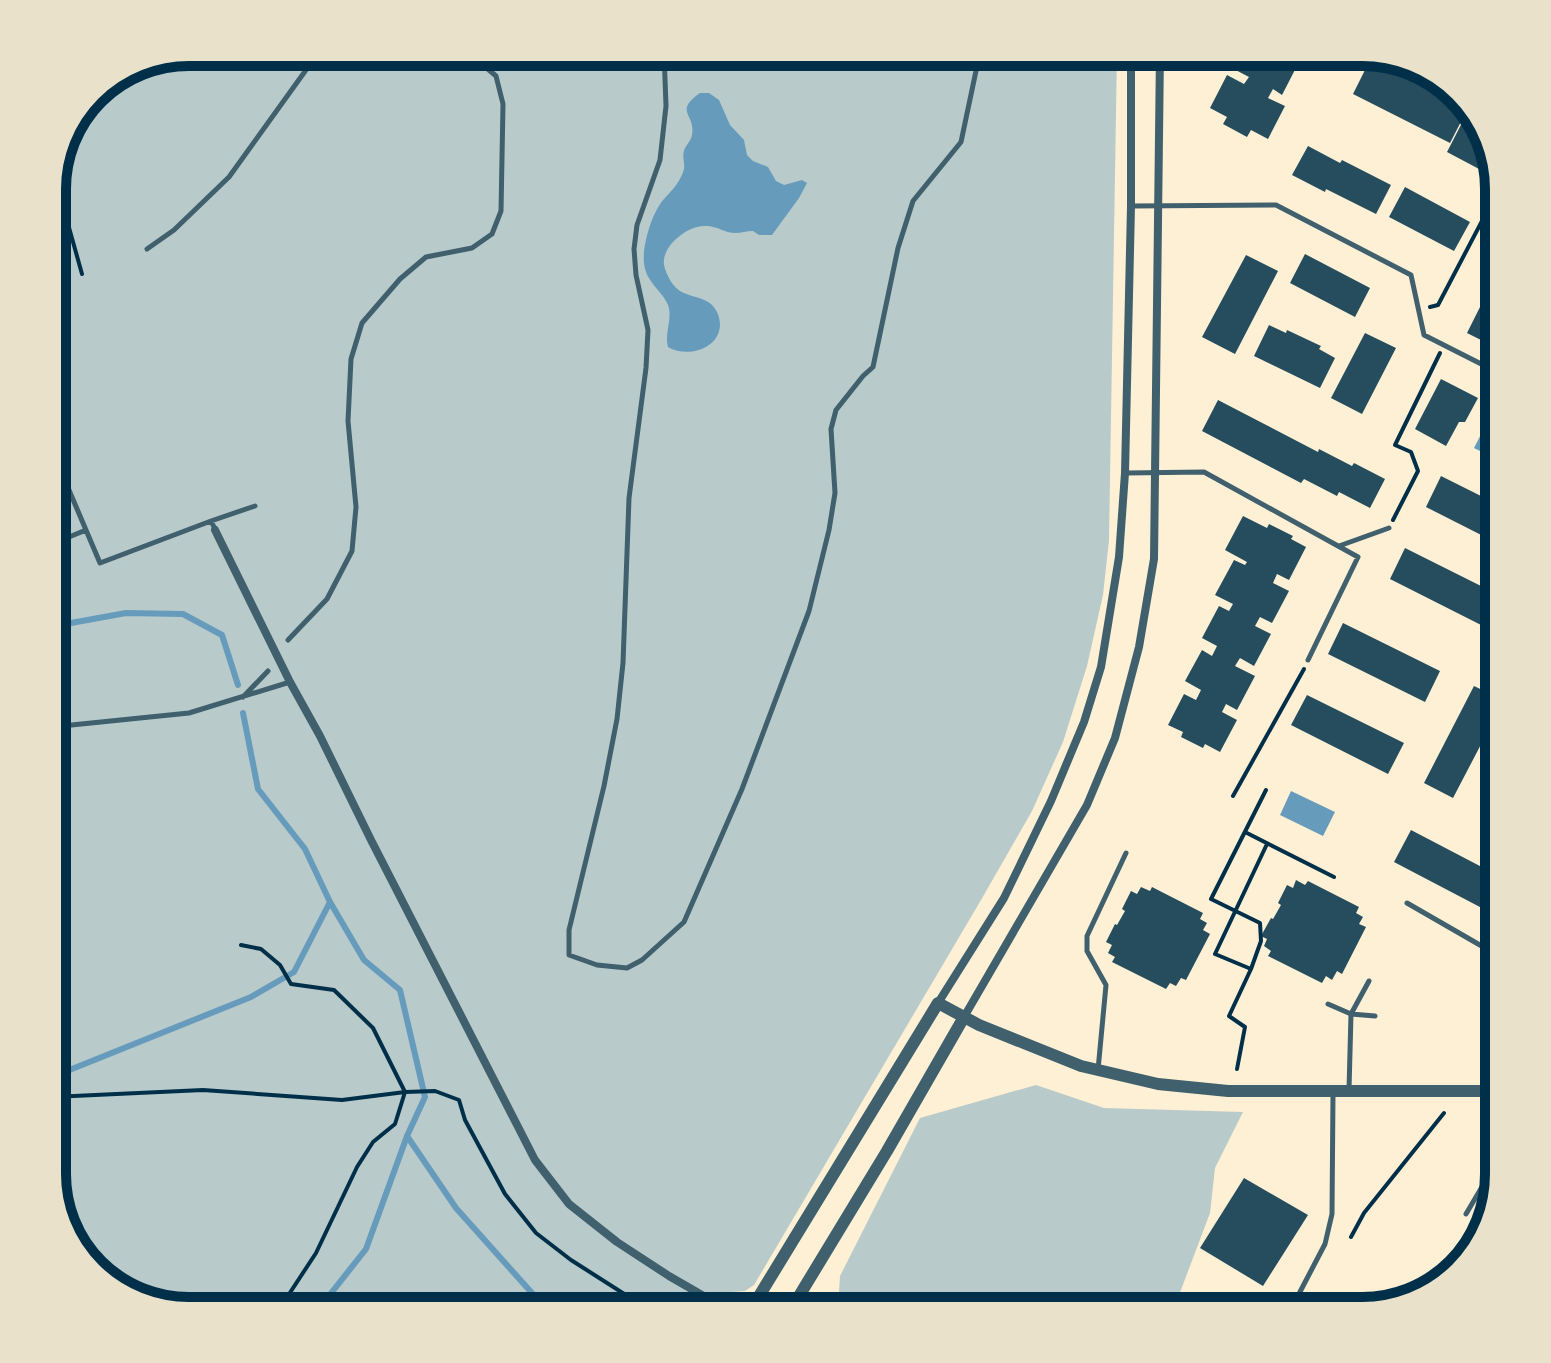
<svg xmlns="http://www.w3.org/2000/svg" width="1551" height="1363" font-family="Figtree,sans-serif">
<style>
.green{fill:#b9caca}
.water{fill:#669bbc}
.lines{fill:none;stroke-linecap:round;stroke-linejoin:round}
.stream{stroke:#669bbc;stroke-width:6}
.building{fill:#264d5e}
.path{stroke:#003049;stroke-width:4}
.service{stroke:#3f606c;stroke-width:5}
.minor{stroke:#3f606c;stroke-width:8}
.tertiary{stroke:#3f606c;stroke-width:12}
.rim{fill:none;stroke:#003049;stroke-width:10}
</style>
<rect width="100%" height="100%" fill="#fdf0d5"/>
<path class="green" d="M189 52H1117L1109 540 1103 595 1087 666 1063 742 1032 811 981 900 754 1285 745 1291 731 1292 723 1311H189L137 1301 92 1271 52 1182V180L66 129 98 86Z
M1036 1085 1104 1108 1243 1112 1215 1168 1210 1213 1173 1311H840L838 1309 840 1276 920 1118Z"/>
<path class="water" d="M700 93H709L719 100 730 125 744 140 747 155 753 161 768 167 776 181 784 185 802 180 807 183 799 198 772 235H759L753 231C747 231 741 233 735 233 728 233 723 230 717 228 700 222 684 230 672 243 667 249 663 256 664 265 666 274 672 286 680 291 694 299 709 296 717 312 731 343 692 361 668 347 664 333 673 319 668 305 662 290 646 283 644 263 642 246 652 212 664 199 672 190 680 183 684 169 685 163 682 157 684 151 685 146 691 141 692 135 696 114 673 112 700 93Z
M1495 407 1499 409V449L1494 458 1474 448Z
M1291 791 1335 812 1323 836 1280 815Z
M1349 1294 1373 1309 1348 1311 1341 1307Z"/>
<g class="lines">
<path class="stream" d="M52 623H71L126 613 183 614 222 635 238 685
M243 713 258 789 305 849 330 902 364 960 400 990 425 1097 407 1136 366 1249 317 1311
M52 1077 251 997 294 972 330 902
M407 1136 456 1208 548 1311"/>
</g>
<path class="building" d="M1235 52H1281L1299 62 1282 95 1273 89 1268 98 1285 106 1268 139 1251 130 1247 137 1223 124 1227 117 1210 108 1227 75 1244 84 1249 77 1228 66Z
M1371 58 1468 108 1450 143 1353 94Z
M1465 117 1481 125 1488 136 1491 147 1479 169 1447 152Z
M1308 146 1340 163 1342 160 1391 185 1376 214 1326 189 1325 192 1292 175Z
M1405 187 1470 222 1454 251 1389 217Z
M1305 254 1370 288 1355 317 1290 283Z
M1246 255 1278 271 1235 354 1202 337Z
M1484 299 1499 306V353L1481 344 1483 341 1467 333Z
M1269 325 1286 333 1287 330 1321 346 1319 349 1335 358 1320 388 1254 356Z
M1365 333 1396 348 1362 414 1331 398Z
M1441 379 1478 398 1465 422H1459L1446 446 1415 429Z
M1218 400 1318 452 1319 449 1352 466 1354 463 1385 479 1370 508 1339 492 1337 496 1304 479 1301 483 1202 431Z
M1441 476 1499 505V544L1426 507Z
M1243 516 1267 528 1269 524 1293 536 1291 539 1306 547 1289 580 1277 574 1273 583 1289 591 1272 623 1260 617 1255 626 1271 634 1254 666 1240 658 1235 666 1255 676 1237 710 1226 704 1222 712 1237 720 1220 752 1205 744 1203 748 1181 737 1183 732 1168 725 1184 694 1196 700 1201 690 1185 681 1202 650 1212 656 1217 646 1202 638 1219 606 1229 611 1233 604 1215 595 1234 560 1245 565 1247 562 1225 550Z
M1405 548 1499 595V603L1487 628 1390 579Z
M1343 623 1440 671 1425 702 1328 654Z
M1474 686 1499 698V710L1453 798 1424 783Z
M1307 695 1404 743 1388 774 1291 725Z
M1411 830 1499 876V917L1394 862Z
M1296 880 1305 885 1308 881 1359 907 1356 913 1363 917 1359 924 1366 927 1342 974 1337 971 1332 980 1326 976 1322 983 1268 956 1271 951 1264 946 1267 939 1261 936 1271 918 1273 919 1281 905 1278 903 1287 885 1293 888Z
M1141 887 1150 891 1152 887 1203 913 1200 919 1207 923 1203 930 1210 934 1186 980 1181 978 1176 986 1170 983 1166 989 1112 962 1115 957 1108 953 1112 945 1106 942 1115 924 1117 925 1125 911 1122 909 1131 891 1137 894Z
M1244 1178 1308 1215 1263 1286 1200 1248Z"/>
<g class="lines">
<path class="path" d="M54 174 82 274
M1430 307 1438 305 1493 200 1490 188 1496 175
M1393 520 1418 471 1411 452 1395 445 1440 353
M1233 796 1304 669
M1245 832 1334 877
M241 945 261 949 280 965 291 984 334 990 373 1028 405 1092 395 1124 373 1142 357 1167 316 1253 278 1311
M1251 969 1261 941 1260 923 1211 899 1266 790
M1237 1069 1245 1027 1229 1016 1251 969 1215 954 1267 844
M52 1097 203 1090 342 1100 405 1092 435 1091 459 1100 465 1120 505 1194 536 1233 571 1260 651 1311
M1351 1237 1364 1213 1444 1113"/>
<path class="service" d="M664 52 666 106 660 160 637 225 634 249 636 275 648 330 646 368 629 498 623 663 617 719 604 786 569 930V955L597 965 627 968 642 960 684 922 742 789 809 611 829 530 835 493 831 429 836 410 863 376 873 367 898 248 913 201 961 142 980 52
M1132 206 1276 205 1411 275 1424 335 1499 373
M147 249 174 230 229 177 311 63 325 52
M52 450 100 563 211 521 215 529
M1126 473 1204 472 1358 557 1308 660
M211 521 255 506
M52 544 86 530
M1339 546 1389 528
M288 640 327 599 352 551 356 507 348 421 351 359 362 323 400 279 426 257 472 248 492 234 501 211 503 104 496 76 476 59 464 52
M243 697 268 671
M52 727 189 713 290 682
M1407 903 1499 956
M1328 1004 1351 1014 1375 1016
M1098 1070 1106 985 1087 951V936L1126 853
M1490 1089C1491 1066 1490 1008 1499 990
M1349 1090 1351 1014 1369 981
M1466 1214 1499 1158
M1290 1311 1325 1244 1332 1214 1333 1094"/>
<path class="minor" d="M215 530 290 682 320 736 371 840 535 1160 569 1204 617 1242 669 1276 714 1302 737 1311
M938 1003 1004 898 1051 801 1084 722 1101 667 1119 557 1125 473 1131 206V52
M964 1017 1087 805 1115 738 1139 647 1154 559 1160 52"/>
<path class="tertiary" d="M750 1311 938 1003 979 1025 1081 1066 1158 1084 1228 1091H1499
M790 1311 887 1151 964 1017"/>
</g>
<path d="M0 0H1551V1363H0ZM189 66H1362A123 123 0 0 1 1485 189V1174A123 123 0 0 1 1362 1297H189A123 123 0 0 1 66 1174V189A123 123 0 0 1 189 66Z" fill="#e9e1ca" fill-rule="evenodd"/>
<path class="rim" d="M189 66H1362A123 123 0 0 1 1485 189V1174A123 123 0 0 1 1362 1297H189A123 123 0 0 1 66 1174V189A123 123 0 0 1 189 66Z"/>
</svg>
